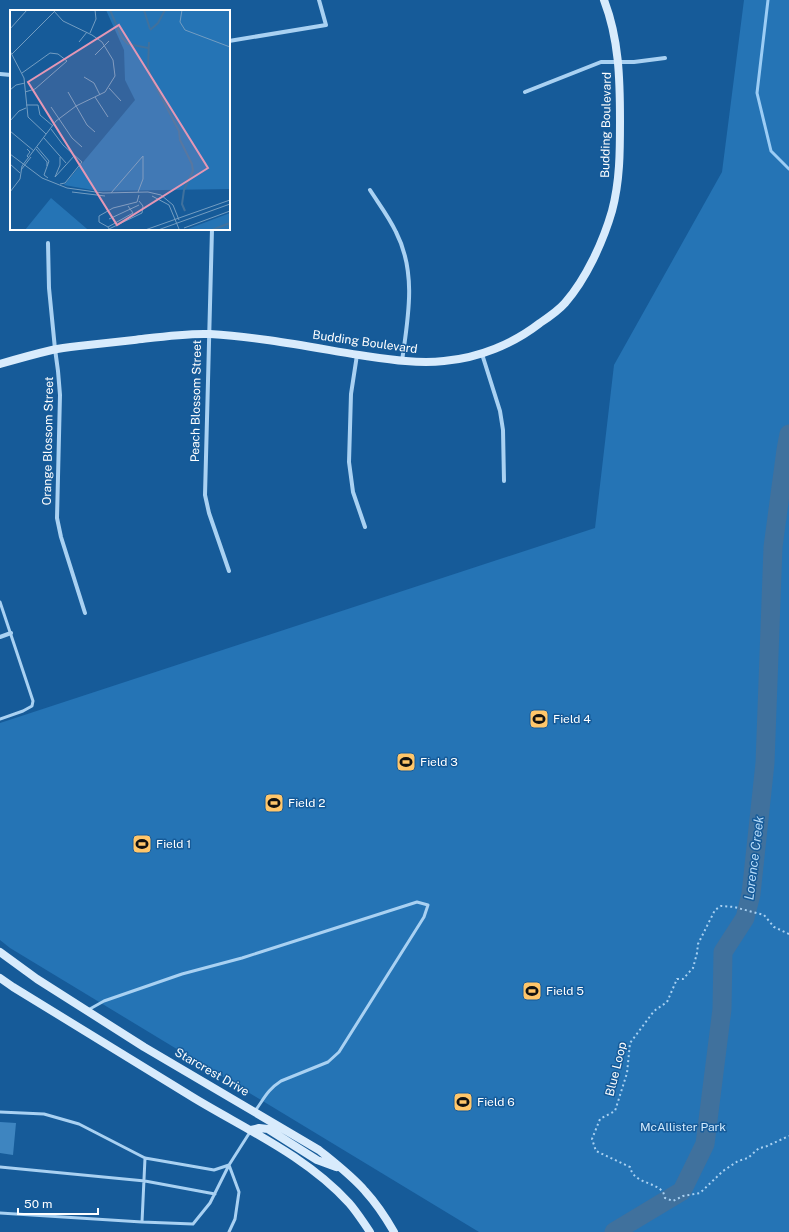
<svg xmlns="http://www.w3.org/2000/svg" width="789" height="1232" font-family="'Public Sans',sans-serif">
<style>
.green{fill:#2574b5}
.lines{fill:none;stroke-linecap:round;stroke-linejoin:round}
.stream{stroke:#9ccdf5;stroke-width:3}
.river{stroke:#40719d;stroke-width:19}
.building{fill:#3e85c0}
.path{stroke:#a9d1f2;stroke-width:2;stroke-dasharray:2 3;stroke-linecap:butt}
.lane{stroke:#a9d1f2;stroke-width:3}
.street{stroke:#a9d1f2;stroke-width:4}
.secondary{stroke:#d8ebfc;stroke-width:8}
.labels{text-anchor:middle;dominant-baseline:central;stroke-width:3;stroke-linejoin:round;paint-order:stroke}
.street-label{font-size:12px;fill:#fff;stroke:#165b99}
.poi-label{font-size:12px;fill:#fff;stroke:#165b99;text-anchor:start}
.park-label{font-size:12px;fill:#d1e9fc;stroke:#165b99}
.water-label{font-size:13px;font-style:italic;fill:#b6dbf9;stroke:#165b99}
.inset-river{fill:none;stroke:#40719d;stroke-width:2}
.inset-road{fill:none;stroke:#739dc2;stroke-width:1}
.view{fill:#e497b5;fill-opacity:0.15;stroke:#e497b5;stroke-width:2}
.inset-edge{fill:none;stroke:#fff;stroke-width:2}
</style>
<rect width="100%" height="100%" fill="#165b99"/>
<path class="green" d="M744 0H789V1232H479L10 948 0 940V723L595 528 614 365 722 172Z"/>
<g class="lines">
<path class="stream" d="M768 0 757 93 771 151 789 169"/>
<path class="river" d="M614 1232 682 1191 705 1144 722 1009 723 952 745 918 751 894 765 763 773 547 786 450 789 434"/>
</g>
<path class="building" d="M0 1122 16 1123 13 1155 0 1153Z"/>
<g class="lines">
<path class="path" d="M789 934 774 927 764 915 734 907 721 906 715 910 698 944 697 953 693 968 683 979H677L667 1002 654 1011 630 1043 627 1073 615 1111 600 1119 592 1139 596 1151 630 1167C634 1184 654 1181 663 1192 664 1194 664 1196 665 1198L673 1201 683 1196 700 1193 723 1171 738 1161 748 1158 759 1148 765 1147 789 1136"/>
<path class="lane" d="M0 602 33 701 32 706 23 711 0 719
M88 1010 104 1001 182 974 242 958 417 902 428 905 424 917 339 1052 328 1062 281 1081C267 1090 264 1099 255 1111
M0 1112 44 1114 79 1124 145 1158 214 1170 229 1165 250 1132
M0 1167 145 1181 215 1194
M0 1213 142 1222 145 1158
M142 1222 193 1224 210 1203 229 1165
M229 1232 235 1219 239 1192 229 1165"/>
<path class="street" d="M229 41 326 25 319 0
M0 74 11 75
M525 92 601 62H634L665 58
M370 190C379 204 389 217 396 232 417 273 408 318 402 361
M212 229 205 495 209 513 229 571
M48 243 49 288 55 349 58 371 60 395 57 518 61 537 85 613
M482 354 500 411 503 430 504 481
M357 355 351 394 349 462 353 492 365 527
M0 637 11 633"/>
<path class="secondary" d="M0 364C17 359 35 354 52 350 61 348 70 347 79 346 97 344 115 342 134 340 159 337 185 333 210 334 260 337 310 347 359 355 387 359 416 364 444 361 479 358 513 344 540 323 549 317 558 311 565 303 586 279 603 242 612 211 620 181 620 151 620 121 620 79 619 39 604 0
M0 952 37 979 144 1047 319 1150C335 1163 352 1176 365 1191 376 1203 386 1218 394 1232
M0 978 13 987C73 1024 133 1061 194 1098 247 1130 306 1156 349 1203 357 1212 363 1222 370 1232
M251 1130 259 1128 268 1129 317 1160 336 1167"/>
</g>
<defs>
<symbol id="stadium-square" viewBox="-11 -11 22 22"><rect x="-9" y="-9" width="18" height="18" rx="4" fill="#ffc66a" stroke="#165b99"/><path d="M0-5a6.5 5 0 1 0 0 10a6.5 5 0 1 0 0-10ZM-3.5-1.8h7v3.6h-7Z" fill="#111"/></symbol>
</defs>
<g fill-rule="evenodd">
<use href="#stadium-square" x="528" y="708" width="22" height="22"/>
<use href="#stadium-square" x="395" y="751" width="22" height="22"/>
<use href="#stadium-square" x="263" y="792" width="22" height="22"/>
<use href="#stadium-square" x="131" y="833" width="22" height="22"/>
<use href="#stadium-square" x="521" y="980" width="22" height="22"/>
<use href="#stadium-square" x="452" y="1091" width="22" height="22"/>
</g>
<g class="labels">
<g class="street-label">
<text transform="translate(606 125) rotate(-89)">Budding Boulevard</text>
<text transform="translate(365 342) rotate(8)">Budding Boulevard</text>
<text transform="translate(196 401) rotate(-89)">Peach Blossom Street</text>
<text transform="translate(48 441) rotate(-89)">Orange Blossom Street</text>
<text transform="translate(616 1069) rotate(-76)">Blue Loop</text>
<text transform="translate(212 1072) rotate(30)">Starcrest Drive</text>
</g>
<g class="poi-label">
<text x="553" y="719">Field 4</text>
<text x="420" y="762">Field 3</text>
<text x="288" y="803">Field 2</text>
<text x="156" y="844">Field 1</text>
<text x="546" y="991">Field 5</text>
<text x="477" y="1102">Field 6</text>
</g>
<g class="park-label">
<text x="683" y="1127">McAllister Park</text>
</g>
<g class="water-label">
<text transform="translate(754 858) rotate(-83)">Lorence Creek</text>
</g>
</g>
<g transform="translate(10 10)">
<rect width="220" height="220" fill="#165b99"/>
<path d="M96 0H220V179L88 181 54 175 125 90 115 70 114 40ZM41 188 76 218 78 220H15ZM220 203V220H175Z" fill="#2574b5"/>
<path class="inset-river" d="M100 0 112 28 118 34 138 38M134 0 140 19M140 20 148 13 155 0M139 32 138 57 141 67 169 121 170 130 182 154 183 161 174 180 172 194 175 201M202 220 220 213"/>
<path class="inset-road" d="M172 0 170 12 175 20 220 37M0 19 17 0M80 23 86 9 85 0M69 32 77 22M0 41 14 68 18 107 36 124M2 44 46 0M85 45 99 31M12 63 40 43 48 44 57 51 25 79 15 82M74 67 84 73 90 85M99 78 111 91M0 80 6 75 15 73M58 82 77 115 85 122M85 87 98 107M16 95H28L30 105 43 116M41 97 62 128 72 137M0 111 9 101 16 98M41 119 53 135 72 152 55 173 50 174M0 121 24 141M34 128 56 153M27 137 39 151 34 165 38 168M17 139 20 142 17 146 19 148M26 139 37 152V156M0 144 32 168 57 178 93 183 138 182 151 185 163 195 169 210M0 154 10 163M11 160 21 147M45 167 65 145M45 167 50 155V147M0 182 10 169 12 156 46 111 66 96 95 82 105 66 103 50 92 32 82 25 53 11 43 0M62 182 95 186M101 183 133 146V169L128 182M142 186 159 195 169 219M118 196 123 203 98 217 89 212V206L103 198 127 192 129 185M99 209 129 195M98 217 99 219 132 203 133 196 129 191M174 218 220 201M135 220 220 190M148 220 220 194"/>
<path class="view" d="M109 15 198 158 107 215 18 72Z"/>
<rect width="220" height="220" class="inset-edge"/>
</g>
<path d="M18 1208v6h80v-6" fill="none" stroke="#ffffff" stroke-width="2"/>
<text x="24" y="1208" font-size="12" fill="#ffffff" stroke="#165b99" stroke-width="3" paint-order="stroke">50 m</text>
</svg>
